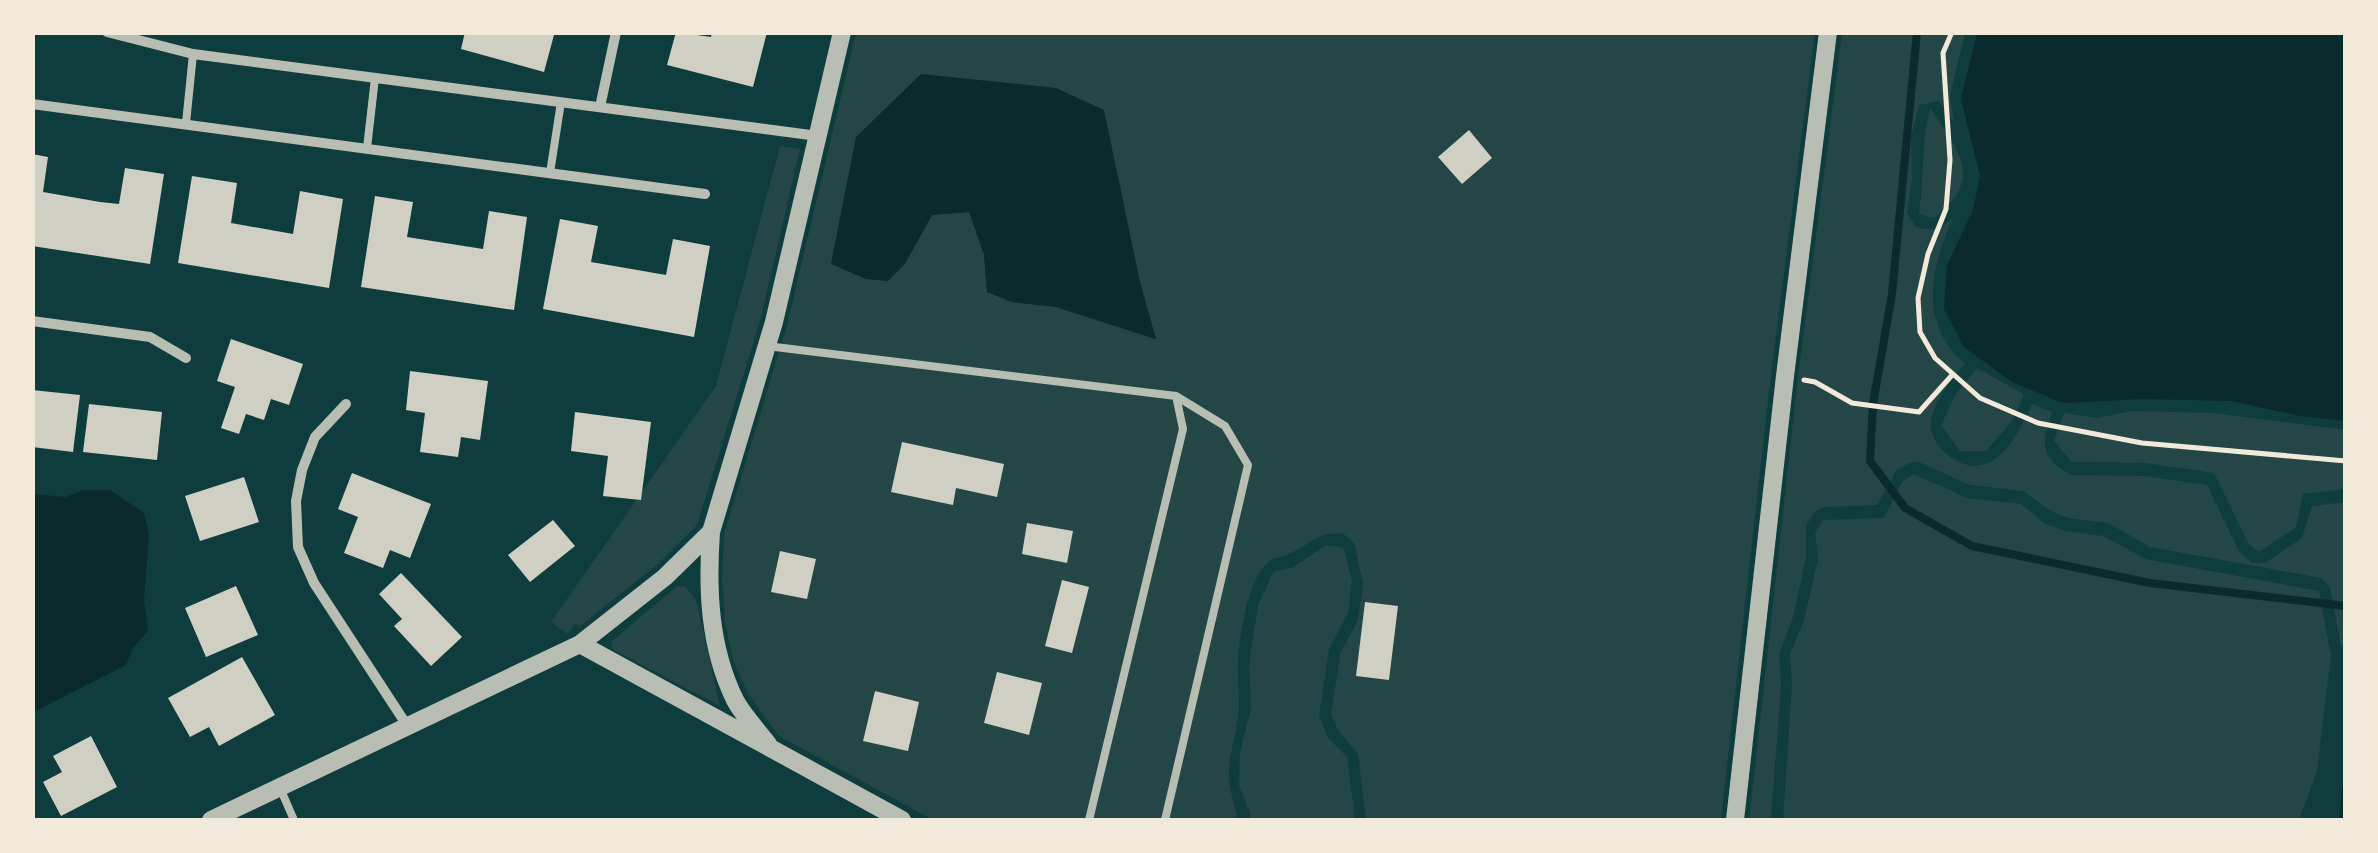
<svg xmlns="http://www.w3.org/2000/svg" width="2378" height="853" font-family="Ubuntu,sans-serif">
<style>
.green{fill:#244646;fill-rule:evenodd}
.water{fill:#0a2a2b}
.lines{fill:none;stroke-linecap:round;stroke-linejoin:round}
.stream{stroke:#0a2a2b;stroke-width:8}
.building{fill:#cfcfc3}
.path{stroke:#f1e9da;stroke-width:5}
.service{stroke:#b8beb3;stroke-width:8}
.minor{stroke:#b8beb3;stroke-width:10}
.tertiary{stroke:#b8beb3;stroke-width:18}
</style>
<rect width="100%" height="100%" fill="#0f3d3e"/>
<path class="green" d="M1287 32 1815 33 1771 374 1721 820H1366L1358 754 1338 730 1331 714 1340 654 1358 620 1363 583 1354 543 1344 534C1314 531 1313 544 1289 554 1281 558 1274 557 1268 562 1247 581 1239 637 1238 664 1237 679 1240 695 1239 710 1233 758 1221 764 1237 815L1233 820H933L779 736 748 694 733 660 725 622 722 578 724 534 787 325 856 33ZM886 110 1140 282 1155 339 1056 307 1012 302 987 292 984 254 969 212 932 215 856 137Z
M1842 33H1965L1950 96 1954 122 1939 101 1919 105 1911 137 1912 179 1907 213 1916 227C1932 231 1939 230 1952 219 1931 270 1918 323 1965 364 1952 379 1938 395 1932 416 1923 445 1965 478 1992 461 2011 449 2023 424 2032 404L2052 412C2041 441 2040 459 2071 475L2144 476 2207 485 2239 551 2252 563H2265L2302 538 2312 506 2345 502V642L2341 646 2330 588 2321 578 2150 547 2108 523 2068 518 2051 511 2023 491 1970 485 1919 462 1909 463 1896 471 1877 505 1823 507 1814 513 1806 526V558L1793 617 1779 655 1781 685 1771 820H1749L1798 377Z
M1930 108C1959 152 1985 178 1934 218L1919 214C1924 178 1921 144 1930 108Z
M780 146 800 149 761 318 697 525 657 565 580 626 575 624 568 634 551 622 716 386Z
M1977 368 2024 394 2013 420 1986 451H1960L1941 425 1956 394Z
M2133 411 2214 413 2345 430V489L2303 494 2296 527 2259 552 2249 544 2214 473 2145 463 2072 462 2054 441 2064 413 2097 418Z
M1914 474 1967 498 2021 504 2044 523 2065 531 2103 536 2146 559 2319 591 2331 656 2317 771 2299 820H1783L1792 685 1790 654 1804 620 1818 559 1815 533 1823 520 1884 518 1902 482Z
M1326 545 1343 547 1352 581 1348 613 1329 649 1319 716 1328 738 1347 757 1355 820H1248L1251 816 1239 785 1240 752 1251 708 1249 665 1258 605 1274 571 1292 568Z
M677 586H685L696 600 720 706 614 650 611 646 612 641Z"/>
<path class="water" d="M1977 33H2345V421L2299 416 2231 401 2143 399 2063 403 2012 382 1964 347 1944 309 1947 265 1973 210 1980 176 1961 99Z
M921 74 1056 88 1104 110 1140 282 1156 339 1056 307 1012 302 987 292 984 254 969 212 932 215 905 264 888 281 866 279 831 264 856 137Z
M83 490H110L144 513 149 533 144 600 148 631 133 648 126 665 33 712V494L66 497Z"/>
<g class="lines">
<path class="stream" d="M1917 32 1892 294 1873 404 1870 461 1905 508 1972 546 2150 583 2346 606
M2343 820 2346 788"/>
</g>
<path class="building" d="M465 32H543L554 35 544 72 461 49Z
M676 32 711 37 712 32H767L753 87 667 65Z
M1469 130 1492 158 1462 184 1438 157Z
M32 154 48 157 43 192 100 202 119 204 125 168 164 174 150 264 32 246Z
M192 176 237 183 231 223 293 234 300 191 343 199 329 288 178 263Z
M375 196 413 202 407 237 483 249 489 211 527 217 514 310 361 287Z
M560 219 598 226 591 262 666 275 673 239 710 246 694 337 543 309Z
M231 339 303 364 289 405 271 399 264 420 246 414 239 434 221 428 235 387 217 381Z
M410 371 488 381 480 440 461 437 458 457 420 452 425 413 406 410Z
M32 390 80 395 73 452 32 447Z
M89 404 162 412 157 460 83 452Z
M575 412 651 422 641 500 603 496 608 456 571 451Z
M902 442 1004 464 997 497 956 488 953 505 891 492Z
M352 473 431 504 410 558 390 550 383 568 344 553 358 517 338 509Z
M244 477 259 522 200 541 185 496Z
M553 520 575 546 530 582 508 555Z
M1027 523 1073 531 1067 563 1022 554Z
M780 551 816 559 807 599 771 592Z
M401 573 462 637 431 666 394 626 402 619 379 594Z
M1062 580 1089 587 1072 653 1045 646Z
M236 586 258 635 206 657 185 608Z
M1365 602 1398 606 1389 680 1356 676Z
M242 657 275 715 219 746 209 727 190 737 168 698Z
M997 672 1042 683 1029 735 984 723Z
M875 691 919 702 908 751 863 741Z
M91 736 117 787 61 816 43 782 62 772 53 756Z"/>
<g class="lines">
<path class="path" d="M1952 32 1943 53 1950 160 1946 209 1928 254 1918 298 1920 332 1935 358 1980 398 2038 423 2142 443 2346 461
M1804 380 1815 382 1852 403 1919 412 1953 374"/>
<path class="service" d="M186 123 193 54
M367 148 375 78
M550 173 561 102
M767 346 1176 396 1183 429 1089 820
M280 788 294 820
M1165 820 1248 465 1225 426 1176 396"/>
<path class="minor" d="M107 32 193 54 818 136
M32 104 705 194
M600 107 616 32
M32 321 150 337 186 358
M346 404 315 437 302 470 296 501 298 547 314 583 408 727"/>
<path class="tertiary" d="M711 532C707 589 709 647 735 700 743 715 757 730 768 744
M580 644 902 820
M211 820 580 644 665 577 711 532 774 322 842 32
M1735 820 1785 376 1828 32"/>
</g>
<rect width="2378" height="853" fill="none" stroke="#f1e9da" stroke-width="70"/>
</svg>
